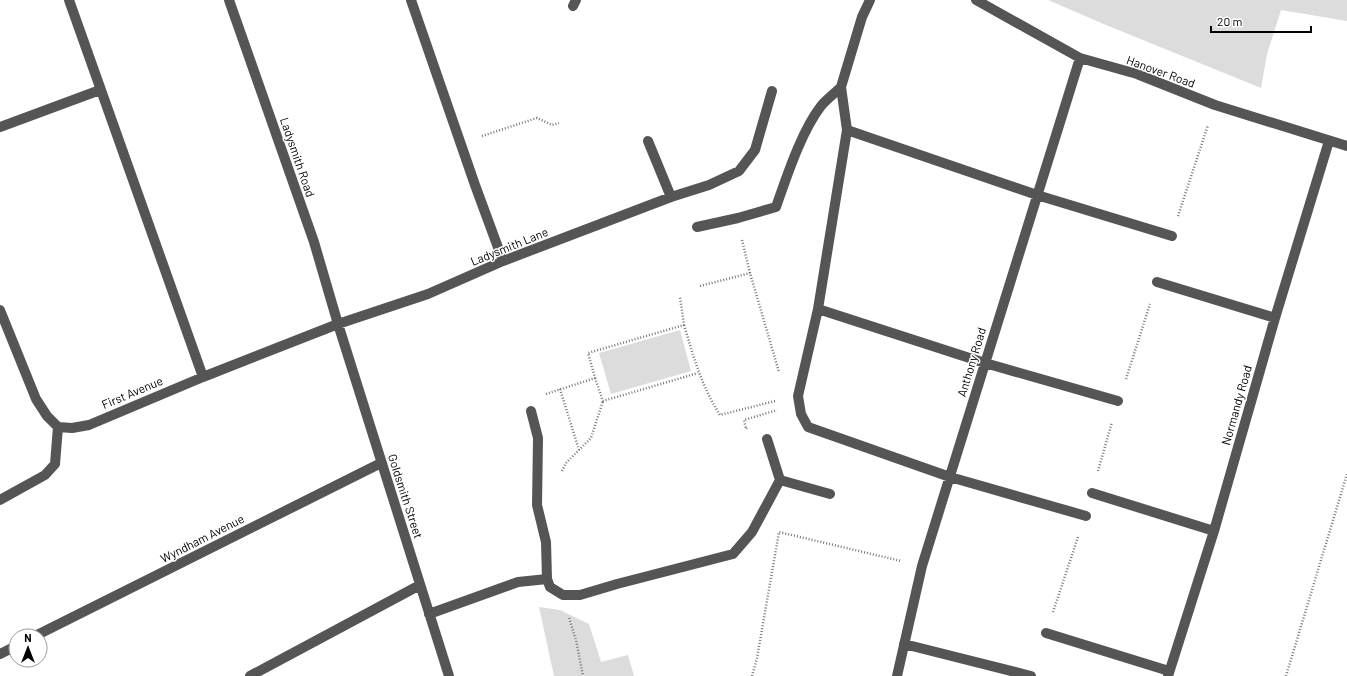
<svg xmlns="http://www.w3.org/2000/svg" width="1347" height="676" font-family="Barlow,sans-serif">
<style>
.green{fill:#dcdcdc}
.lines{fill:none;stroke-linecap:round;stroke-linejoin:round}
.path{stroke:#777;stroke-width:2.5;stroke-dasharray:1 2;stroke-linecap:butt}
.minor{stroke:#555;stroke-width:10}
.labels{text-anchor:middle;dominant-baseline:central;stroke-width:3;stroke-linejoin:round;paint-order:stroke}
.street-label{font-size:12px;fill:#000;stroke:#fff}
</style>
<rect width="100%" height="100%" fill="#fff"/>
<path class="green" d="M1048 0H1347V21L1281 10 1267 54 1261 88 1106 25Z
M680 330 691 371 611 394 599 353Z
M539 607 560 610 589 624 601 662 628 655 634 676H554Z"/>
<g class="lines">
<path class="path" d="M482 136 537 118 552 125 559 123
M1178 216 1208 125
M742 240 750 273 779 372
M700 286 750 273
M684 325C694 358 701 385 720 415L775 401
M595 378 603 401 698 373
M1126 379 1150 304
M560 389 579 450
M546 394 595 378 588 353 684 325 680 297
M747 428 746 429 744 420 777 410
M562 471 566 463 591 438 603 401
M1098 471 1112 422
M1053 612 1078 537
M569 618 576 640 583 676
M752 676 757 658 779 532 901 561
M1286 676 1347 474"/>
<path class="minor" d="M69 0 203 377
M229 0 314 242 338 324 449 676
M411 0 475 185 503 261
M870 0 862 17 841 87 847 130 818 309 798 396 801 414 808 427 950 477 1086 516
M976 0 1080 58 1137 74 1215 105 1347 146
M573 6 576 0
M0 127 100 90
M847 130 1037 195 1172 236
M648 141 671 197
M697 227 738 218 776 207C787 176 801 132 821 106 827 99 835 93 841 87
M1157 282 1275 318
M818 309 985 363 1118 401
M0 310 36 399 47 416 58 427 72 428 89 425 203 377 338 324 428 294 503 261 671 197 709 185 739 171 755 150 772 91
M531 411 538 438 537 505 546 542 547 579 550 587 563 595H580L617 584 733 554 752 532 780 480 767 439
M780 480 830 494
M1092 493 1214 531
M0 500 45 475 55 464 58 427
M429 614 518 582 547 579
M1046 633 1169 671
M35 636 381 463
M904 644 1031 676
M0 654 16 646
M250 676 420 585
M897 676 922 566 1080 58
M1168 676 1214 531 1275 318 1329 141"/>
</g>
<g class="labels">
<g class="street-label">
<text transform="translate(1161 71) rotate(20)">Hanover Road</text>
<text transform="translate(298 157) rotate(71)">Ladysmith Road</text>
<text transform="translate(509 246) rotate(-22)">Ladysmith Lane</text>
<text transform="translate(971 362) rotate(-73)">Anthony Road</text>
<text transform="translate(132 392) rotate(-23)">First Avenue</text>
<text transform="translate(1236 405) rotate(-74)">Normandy Road</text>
<text transform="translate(406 496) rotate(72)">Goldsmith Street</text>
<text transform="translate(202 538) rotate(-27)">Wyndham Avenue</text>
</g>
</g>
<g transform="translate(28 648)"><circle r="19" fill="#ffffff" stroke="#999999"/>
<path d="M0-3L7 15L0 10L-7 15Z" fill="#000000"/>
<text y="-6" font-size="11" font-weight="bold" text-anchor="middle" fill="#000000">N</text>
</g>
<path d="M1211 26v6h100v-6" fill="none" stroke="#000000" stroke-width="2"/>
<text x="1217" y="26" font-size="12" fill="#000000" stroke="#ffffff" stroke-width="3" paint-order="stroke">20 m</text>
</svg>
